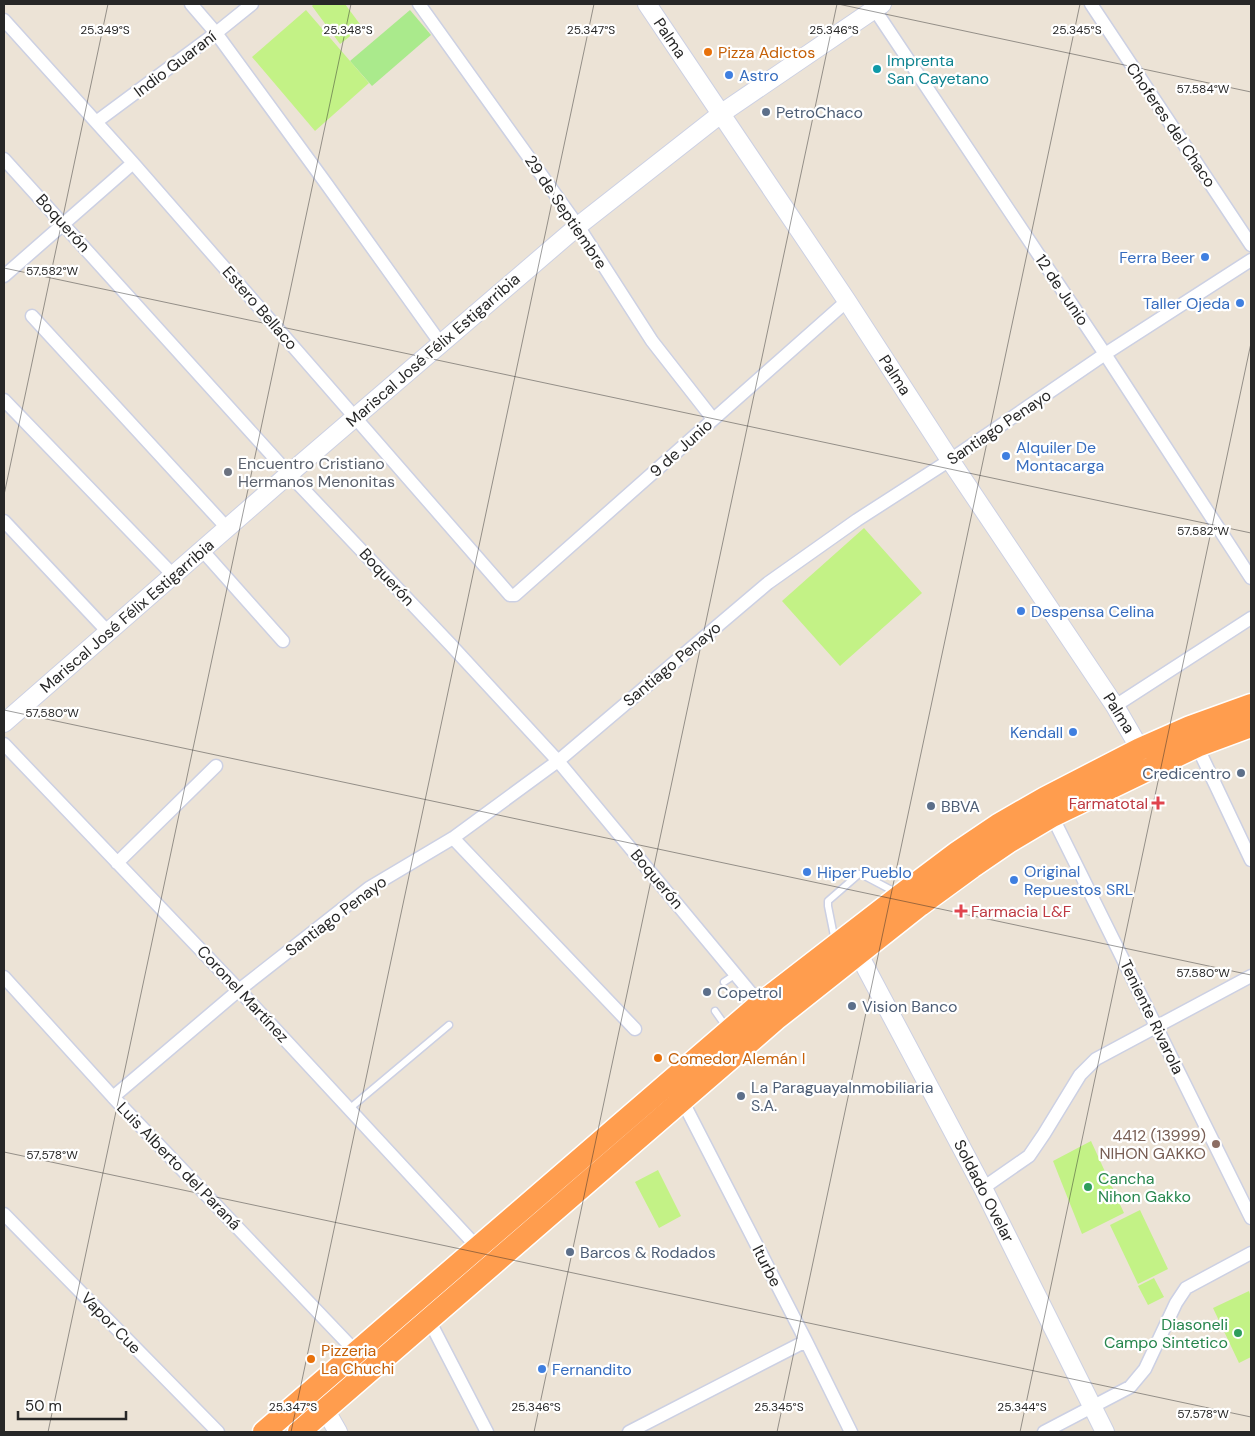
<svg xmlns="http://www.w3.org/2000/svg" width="1255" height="1436" font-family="'DM Sans',sans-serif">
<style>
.green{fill:#aaea8c}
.pitch{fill:#c3f286}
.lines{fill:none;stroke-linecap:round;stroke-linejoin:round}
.lane-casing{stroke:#ccd0e3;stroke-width:9}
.street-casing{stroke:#ccd0e3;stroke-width:15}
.secondary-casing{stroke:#ccd0e3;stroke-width:20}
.highway-casing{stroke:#fff;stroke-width:25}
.lane{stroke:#fff;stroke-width:6}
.street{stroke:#fff;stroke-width:12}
.secondary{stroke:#fff;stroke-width:18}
.highway{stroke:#ff9d4e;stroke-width:22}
.ticks{fill:none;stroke:#272727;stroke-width:1;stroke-opacity:0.45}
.food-dot{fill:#e8710a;stroke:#fff;stroke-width:2}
.culture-dot{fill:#0f9aa8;stroke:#fff;stroke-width:2}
.shop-dot{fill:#3f7fe0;stroke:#fff;stroke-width:2}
.service-dot{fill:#5c6f8a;stroke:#fff;stroke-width:2}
.worship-dot{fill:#6b7280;stroke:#fff;stroke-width:2}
.health-dot{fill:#e0444e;stroke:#fff;stroke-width:2}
.education-dot{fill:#8d6e63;stroke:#fff;stroke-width:2}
.leisure-dot{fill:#2e9e5b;stroke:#fff;stroke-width:2}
.labels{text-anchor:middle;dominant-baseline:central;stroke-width:4.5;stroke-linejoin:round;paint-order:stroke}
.street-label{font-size:16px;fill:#272727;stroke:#fff}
.food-label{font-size:16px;fill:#c56008;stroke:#fff;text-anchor:start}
.culture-label{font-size:16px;fill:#0d838f;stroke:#fff;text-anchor:start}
.shop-label{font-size:16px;fill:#366cbe;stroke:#fff;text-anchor:start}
.service-label{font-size:16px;fill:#4e5e75;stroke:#fff;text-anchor:start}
.worship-label{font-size:16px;fill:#5b616d;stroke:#fff;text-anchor:start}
.health-label{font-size:16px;fill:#be3a42;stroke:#fff;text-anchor:end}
.education-label{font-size:16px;fill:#785e54;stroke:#fff;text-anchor:end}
.leisure-label{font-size:16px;fill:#27864d;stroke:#fff;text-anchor:start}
.ticks-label{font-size:12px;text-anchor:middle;fill:#272727;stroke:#fff;stroke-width:4.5;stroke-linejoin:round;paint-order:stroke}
</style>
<rect width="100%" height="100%" fill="#ece3d6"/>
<path class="green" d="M410 10 431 35 372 86 350 61Z"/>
<path class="pitch" d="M314 4H345L362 27 340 44 312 6Z
M306 10 369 83 315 131 252 57Z
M864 528 922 593 840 666 782 601Z
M1091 1141 1124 1213 1082 1234 1053 1161Z
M658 1170 681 1216 659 1228 635 1182Z
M1140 1210 1168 1269 1138 1284 1110 1225Z
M1154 1278 1164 1297 1148 1305 1138 1286Z
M1249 1291 1251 1297V1357L1239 1363 1213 1308Z"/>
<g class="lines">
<defs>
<path id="lane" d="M835 941 828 906V901L859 874 863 875 897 893
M724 982 736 974
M715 1011 727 1028
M349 1109 449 1025"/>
<path id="street" d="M191 4 216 33 325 182 441 344
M419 4 578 226 652 341 713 419
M871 4 1105 354 1251 578
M1091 4 1251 245
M4 20 133 163 510 595H515L847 301
M96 122 216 33 252 4
M4 159 289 474 450 644 558 761 760 1004
M4 276 133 163
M32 316 227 528
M4 400 173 575
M4 521 108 632
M202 550 283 641
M1115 706 1251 618
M4 744 239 990 478 1248
M1197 746 1251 860
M1052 816 1251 1218
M453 838 635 1029
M117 863 216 766
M4 977 113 1097 357 1353
M113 1097 239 990 369 888 453 838 558 761 768 583 857 520 950 460 1105 354 1251 260
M682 1100 806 1341 851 1432
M983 1188 1029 1156 1044 1134 1080 1075 1096 1059 1251 976
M4 1214 218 1432
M429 1320 487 1432
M629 1432 806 1341
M1044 1432 1130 1387 1145 1369 1176 1303 1186 1288 1251 1253"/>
<path id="secondary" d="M647 4 847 301 950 460 1115 706 1140 749
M4 723 289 474 578 226 722 113 882 4
M858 953 983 1188 1105 1432
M326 1411 338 1432"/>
<path id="highway" d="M264 1432 760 1004 901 895 958 852 998 825 1045 798 1140 749 1190 727 1251 705
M299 1432 776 1019 920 905 972 867 1010 841 1052 816 1197 746 1251 726"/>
</defs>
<use href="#lane" class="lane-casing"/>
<use href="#street" class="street-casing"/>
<use href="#secondary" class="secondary-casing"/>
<use href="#highway" class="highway-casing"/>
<use href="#lane" class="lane"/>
<use href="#street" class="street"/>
<use href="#secondary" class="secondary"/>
<use href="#highway" class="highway"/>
</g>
<path class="ticks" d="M838 4 1251 92M4 268 1251 533M4 495 108 4M4 710 1251 975M4 1152 1251 1417M48 1432 351 4M291 1432 594 4M534 1432 837 4M777 1432 1080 4M1020 1432 1251 343"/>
<g class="food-dot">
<circle cx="708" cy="52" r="5"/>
<circle cx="658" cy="1058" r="5"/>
<circle cx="311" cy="1359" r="5"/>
</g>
<circle class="culture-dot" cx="877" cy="69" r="5"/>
<g class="shop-dot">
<circle cx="729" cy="75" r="5"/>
<circle cx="1205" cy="257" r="5"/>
<circle cx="1240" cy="303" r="5"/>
<circle cx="1006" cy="456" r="5"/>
<circle cx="1021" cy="611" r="5"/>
<circle cx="1073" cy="732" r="5"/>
<circle cx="807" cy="872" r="5"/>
<circle cx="1014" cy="880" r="5"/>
<circle cx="542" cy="1369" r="5"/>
</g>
<g class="service-dot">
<circle cx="766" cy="112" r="5"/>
<circle cx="1241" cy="773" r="5"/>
<circle cx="931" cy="806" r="5"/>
<circle cx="707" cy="992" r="5"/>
<circle cx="852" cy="1006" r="5"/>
<circle cx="741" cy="1096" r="5"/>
<circle cx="570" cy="1252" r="5"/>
</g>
<circle class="worship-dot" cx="228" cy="472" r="5"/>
<g class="health-dot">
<path d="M1155.5 795.5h5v5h5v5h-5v5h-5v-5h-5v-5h5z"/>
<path d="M958.5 903.5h5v5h5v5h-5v5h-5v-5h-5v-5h5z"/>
</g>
<circle class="education-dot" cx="1216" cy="1144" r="5"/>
<g class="leisure-dot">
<circle cx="1088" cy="1187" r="5"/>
<circle cx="1238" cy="1333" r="5"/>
</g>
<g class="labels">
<g class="street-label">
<text transform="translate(670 38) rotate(56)">Palma</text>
<text transform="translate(175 64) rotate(-37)">Indio Guaraní</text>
<text transform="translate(1171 125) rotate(56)">Choferes del Chaco</text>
<text transform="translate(566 212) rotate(56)">29 de Septiembre</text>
<text transform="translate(63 223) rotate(48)">Boquerón</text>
<text transform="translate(1062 290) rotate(56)">12 de Junio</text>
<text transform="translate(260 308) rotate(49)">Estero Bellaco</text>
<text transform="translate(433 350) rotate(-41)">Mariscal José Félix Estigarribia</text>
<text transform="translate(895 375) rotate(57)">Palma</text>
<text transform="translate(999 427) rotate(-34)">Santiago Penayo</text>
<text transform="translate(681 448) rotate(-42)">9 de Junio</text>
<text transform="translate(387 577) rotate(47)">Boquerón</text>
<text transform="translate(127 616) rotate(-41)">Mariscal José Félix Estigarribia</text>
<text transform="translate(672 664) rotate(-40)">Santiago Penayo</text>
<text transform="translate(1119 713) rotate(58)">Palma</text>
<text transform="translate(657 879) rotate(50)">Boquerón</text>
<text transform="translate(336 916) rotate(-37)">Santiago Penayo</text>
<text transform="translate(243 994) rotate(47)">Coronel Martínez</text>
<text transform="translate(1152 1017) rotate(64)">Teniente Rivarola</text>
<text transform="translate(179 1166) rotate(46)">Luis Alberto del Paraná</text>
<text transform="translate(984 1191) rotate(63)">Soldado Ovelar</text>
<text transform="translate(767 1266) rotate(63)">Iturbe</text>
<text transform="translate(111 1323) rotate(46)">Vapor Cue</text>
</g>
<g class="food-label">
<text x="718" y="52">Pizza Adictos</text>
<text x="668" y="1058">Comedor Alemán I</text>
<text x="321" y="1350">Pizzeria<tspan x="321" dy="18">La Chuchi</tspan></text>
</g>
<g class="culture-label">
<text x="887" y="60">Imprenta<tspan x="887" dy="18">San Cayetano</tspan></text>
</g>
<g class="shop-label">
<text x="739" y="75">Astro</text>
<text x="1195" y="257" text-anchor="end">Ferra Beer</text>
<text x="1230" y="303" text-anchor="end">Taller Ojeda</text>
<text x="1016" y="447">Alquiler De<tspan x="1016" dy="18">Montacarga</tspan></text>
<text x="1031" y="611">Despensa Celina</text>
<text x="1063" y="732" text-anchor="end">Kendall</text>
<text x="1024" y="871">Original<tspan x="1024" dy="18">Repuestos SRL</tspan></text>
<text x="817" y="872">Hiper Pueblo</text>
<text x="552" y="1369">Fernandito</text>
</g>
<g class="service-label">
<text x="776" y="112">PetroChaco</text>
<text x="1231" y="773" text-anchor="end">Credicentro</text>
<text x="941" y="806">BBVA</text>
<text x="717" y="992">Copetrol</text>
<text x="862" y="1006">Vision Banco</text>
<text x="751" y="1087">La ParaguayaInmobiliaria<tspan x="751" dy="18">S.A.</tspan></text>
<text x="580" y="1252">Barcos &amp; Rodados</text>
</g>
<g class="worship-label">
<text x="238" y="463">Encuentro Cristiano<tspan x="238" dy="18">Hermanos Menonitas</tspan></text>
</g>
<g class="health-label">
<text x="1148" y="803">Farmatotal</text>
<text x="971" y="911" text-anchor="start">Farmacia L&amp;F</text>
</g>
<g class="education-label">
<text x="1206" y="1135">4412 (13999)<tspan x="1206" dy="18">NIHON GAKKO</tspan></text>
</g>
<g class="leisure-label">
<text x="1098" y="1178">Cancha<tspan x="1098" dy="18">Nihon Gakko</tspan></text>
<text x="1228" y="1324" text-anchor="end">Diasoneli<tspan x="1228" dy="18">Campo Sintetico</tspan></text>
</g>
</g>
<g class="ticks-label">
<text x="105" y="34">25.349°S</text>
<text x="348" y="34">25.348°S</text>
<text x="591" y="34">25.347°S</text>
<text x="834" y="34">25.346°S</text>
<text x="1077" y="34">25.345°S</text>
<text x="1203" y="93">57.584°W</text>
<text x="52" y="275">57.582°W</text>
<text x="1203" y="535">57.582°W</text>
<text x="52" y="717">57.580°W</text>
<text x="1203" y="977">57.580°W</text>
<text x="52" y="1159">57.578°W</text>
<text x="293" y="1411">25.347°S</text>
<text x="536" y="1411">25.346°S</text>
<text x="779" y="1411">25.345°S</text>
<text x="1022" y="1411">25.344°S</text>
<text x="1203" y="1418">57.578°W</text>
</g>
<rect width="1255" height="1436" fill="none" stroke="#272727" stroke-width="10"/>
<path d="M18 1411v8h108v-8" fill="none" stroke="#272727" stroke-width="2.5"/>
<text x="25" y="1411" font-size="15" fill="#272727" stroke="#ffffff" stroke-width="4" paint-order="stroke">50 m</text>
</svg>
